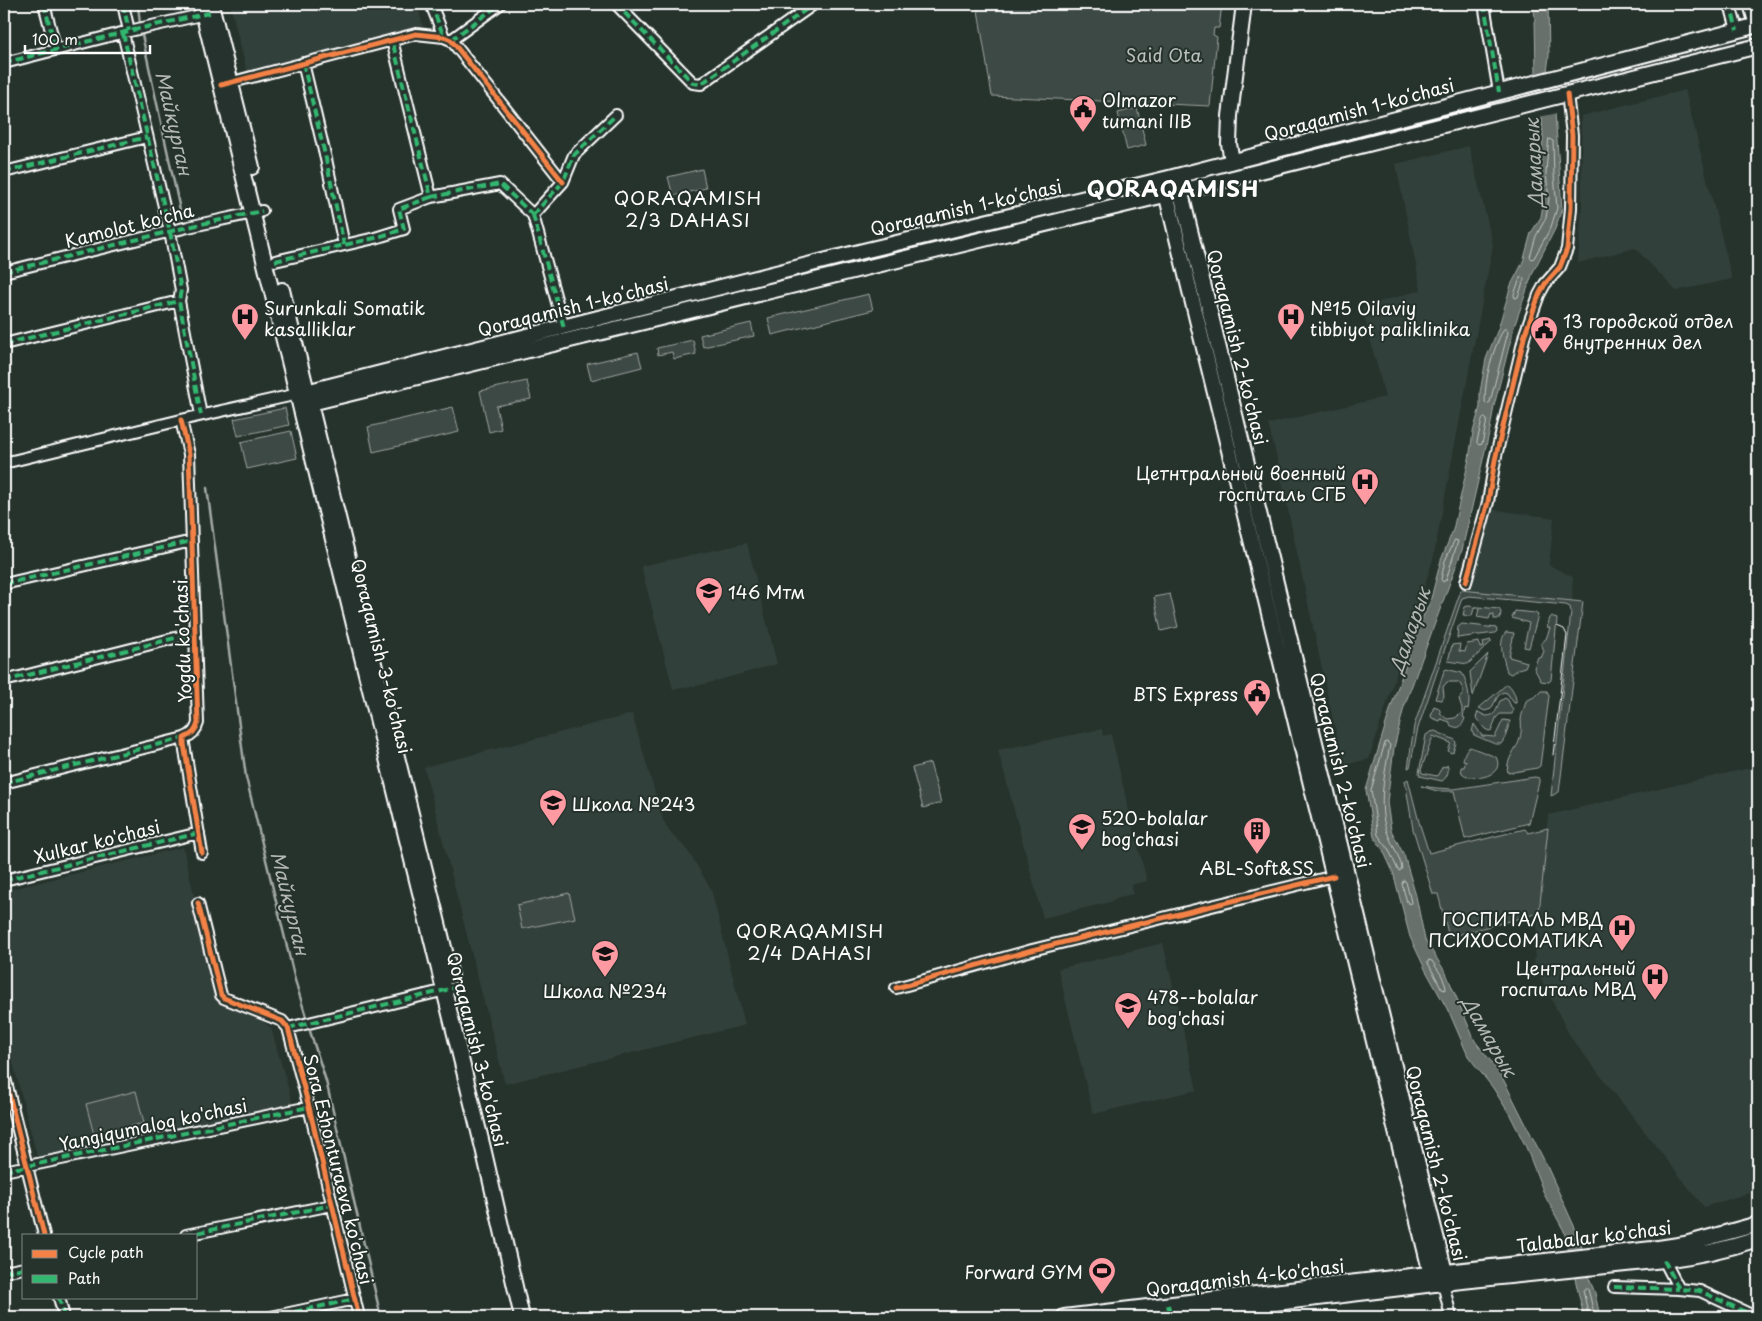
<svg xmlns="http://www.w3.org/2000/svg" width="1762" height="1321" font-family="'Playpen Sans',sans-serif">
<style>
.built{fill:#333f3a}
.green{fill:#3e4944;stroke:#9ea4a2}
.water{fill:#67706c;stroke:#a4a9a7}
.pier{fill:#26332d}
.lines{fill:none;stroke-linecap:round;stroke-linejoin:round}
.shore{stroke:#c2c6c4;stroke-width:1}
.stream{stroke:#a4a9a7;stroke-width:2.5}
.minor-casing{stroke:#fff;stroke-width:14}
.major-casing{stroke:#fff;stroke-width:18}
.minor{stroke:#26332d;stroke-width:10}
.major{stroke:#26332d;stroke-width:14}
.tram{stroke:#fff;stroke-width:1}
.quiet{stroke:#33b770;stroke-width:4;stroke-dasharray:8 4;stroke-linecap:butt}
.cycleway-casing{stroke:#26332d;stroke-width:8}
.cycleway{stroke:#f48246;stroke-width:5}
.labels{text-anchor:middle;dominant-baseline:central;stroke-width:4;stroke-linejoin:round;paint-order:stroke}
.park-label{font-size:18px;fill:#bbbfbe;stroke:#26332d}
.poi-label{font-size:18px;fill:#fff;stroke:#26332d;text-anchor:start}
.street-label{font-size:18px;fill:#fff;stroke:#26332d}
.water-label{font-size:19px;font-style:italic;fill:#b3b8b6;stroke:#26332d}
.neighbourhood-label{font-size:19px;letter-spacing:1px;fill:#fff;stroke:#26332d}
.district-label{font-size:22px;font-weight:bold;letter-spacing:1px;fill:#fff;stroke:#26332d}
</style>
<rect width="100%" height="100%" fill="#26332d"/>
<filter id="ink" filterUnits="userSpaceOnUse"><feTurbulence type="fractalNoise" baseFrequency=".02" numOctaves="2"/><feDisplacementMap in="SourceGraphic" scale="10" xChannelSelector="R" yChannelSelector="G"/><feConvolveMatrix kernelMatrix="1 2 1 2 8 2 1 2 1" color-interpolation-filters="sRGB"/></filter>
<g filter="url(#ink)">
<path class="built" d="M230 4H417L423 26 247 72Z
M1685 90 1732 279 1676 291 1635 248 1578 263 1582 206 1581 116Z
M1469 146 1493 245 1433 559 1369 759 1344 765 1331 711 1276 454 1268 424 1385 397 1362 307 1421 290 1396 164Z
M1489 509 1554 518 1549 565 1573 577 1572 601 1469 591Z
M747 543 777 664 701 685 673 689 641 566Z
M632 714 663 820 671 833 688 851 711 889 745 1025 505 1084 424 767Z
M1102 729 1103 736 1111 734 1131 820 1147 881 1131 885 1133 894 1116 898 1110 902 1043 918 998 750Z
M1758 766V1190L1704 1207 1571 1038 1534 965 1548 815Z
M183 847 219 1004 255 1015 271 1028 293 1105 38 1160 4 1027V891Z
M1163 943 1197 1090 1093 1114 1058 969Z"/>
<path class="green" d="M977 4H1222L1219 28H1214L1213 35 1217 37 1210 106 992 96Z
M1137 108 1146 145 1127 150 1118 113Z
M702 169 706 188 673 196 668 177Z
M1130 193 1136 195 924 246 922 244Z
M854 260 855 264 325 395 324 392Z
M869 294 873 310 772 335 768 318Z
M751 323 754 336 703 347 700 335Z
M693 340 696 354 674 359 672 352 658 355 657 348Z
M638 352 642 367 591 380 587 364Z
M527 381 531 399 496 406 501 429 489 432 480 391Z
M453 407 459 432 373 452 368 427Z
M285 408 289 425 238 436 234 419Z
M291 431 297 458 247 469 241 442Z
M1461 590 1583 602 1559 792 1551 796 1571 612 1570 607 1566 605 1469 596 1462 598 1418 728 1410 767 1408 768 1414 726Z
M1170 594 1178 627 1161 631 1154 597Z
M1468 606 1499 609 1501 612 1500 619H1494V615L1491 614 1489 619 1477 617 1479 609 1474 608 1472 616 1463 615 1465 607Z
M1515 611 1535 613 1538 615 1529 648 1524 647 1529 623 1512 618Z
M1552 616 1557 619 1551 680 1549 682 1541 681 1534 668 1538 657 1541 658 1544 651 1541 643 1546 639 1550 628 1547 627 1550 618Z
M1462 624 1496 628 1497 631 1495 633 1457 638 1458 627Z
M1506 632 1514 633 1509 657 1527 662 1525 667 1518 669 1511 674 1507 672C1504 659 1497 643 1506 632Z
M1491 640V642L1468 664 1448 661 1452 645 1460 644 1459 651 1465 652 1467 644 1479 642 1480 648 1484 647 1483 642Z
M1488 654 1473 696 1470 672Z
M1446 669 1462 673C1467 681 1471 700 1468 709L1465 708 1463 717 1465 718C1462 727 1459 730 1450 725V722L1441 719 1440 721 1432 718 1431 716 1434 706 1439 708 1441 714 1447 719 1455 718 1462 713V708L1459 699 1463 694V689L1459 682H1447L1443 687 1444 696 1442 700 1435 699 1444 671Z
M1507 684C1512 686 1517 698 1516 703H1514L1507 693 1503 692 1498 696 1491 709 1485 711 1479 708Z
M1541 691H1547L1549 696 1540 766 1537 768 1508 773C1505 764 1513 752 1518 744 1521 737 1522 728 1521 720 1521 715 1525 707 1526 701L1536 696Z
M1505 698 1508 700 1513 711 1512 714H1500L1496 718 1492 730 1489 731 1485 729 1476 718 1478 712 1486 716C1497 716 1496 709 1500 701Z
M1503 720 1510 721 1505 738 1501 744H1495L1474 735 1472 732 1474 724 1482 736 1495 737Z
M1435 731 1455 740 1456 743 1453 752 1451 753 1448 751 1451 743 1433 736 1421 770 1422 773 1437 776 1443 766 1446 767 1447 765C1450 770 1447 778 1442 781L1420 776 1419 773 1426 735 1431 732Z
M1470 747 1496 757C1506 776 1473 783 1462 773L1461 767H1464L1466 761 1463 760C1464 755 1465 750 1470 747Z
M930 763 941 803 923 808 912 768Z
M1535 777 1539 778V782L1529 823 1465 839 1454 791H1437L1421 786 1436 788 1454 789Z
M1408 779 1419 822 1429 853 1525 829 1528 833 1548 828 1539 913 1449 937 1438 894H1433L1413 829 1405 781Z
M569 893 575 918 522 929 517 905Z
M136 1091 144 1123 94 1135 86 1104Z"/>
<path class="water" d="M1533 4H1548L1549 56 1547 72 1555 113 1562 209 1555 229 1533 272 1514 327 1494 406 1490 429 1462 550 1404 707 1394 748 1387 802 1391 830 1404 855 1416 896 1425 940 1446 973 1475 1041 1500 1073 1546 1164 1580 1239 1588 1276 1595 1293 1600 1317H1584L1564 1231 1545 1196 1526 1147 1510 1115 1493 1088 1468 1056 1450 1014 1426 971 1410 937 1393 872 1383 850 1374 837 1366 790 1391 707 1421 621 1430 602 1441 560 1453 530 1469 459 1473 432 1480 407V392L1486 359 1498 329 1511 285 1523 262 1531 233 1541 217 1544 198 1541 174 1543 138 1542 117 1536 74 1535 18Z"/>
<path class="pier" d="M1549 71 1558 113 1539 117 1533 75Z"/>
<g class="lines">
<path class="shore" d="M1549 139 1553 141 1554 175 1557 208 1551 227 1534 258 1532 259 1530 257 1536 236 1546 218 1549 198 1546 174Z
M1521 277 1524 278V280L1518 297 1515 298 1514 295Z
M1506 329 1508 332 1490 402 1487 404 1485 402C1485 377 1492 352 1503 330Z
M1483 418H1485L1487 420 1482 444 1479 445 1477 443Z
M1455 540 1458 541 1446 580 1443 582 1441 579 1445 561Z
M1387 742 1390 745C1385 772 1377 806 1387 832 1392 845 1399 855 1402 868L1400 871 1398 870 1388 848 1378 835 1371 790 1385 743Z
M1404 880 1406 882 1411 902 1410 904 1407 902 1402 884Z
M1429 960 1432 961 1442 976 1446 987 1445 990 1442 989 1428 963Z
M1589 1317 1583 1290 1586 1288 1588 1289 1595 1317"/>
<path class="stream" d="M138 4 140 25
M141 30 182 219
M207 488 246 777 295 980 307 1020
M308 1025 326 1081 381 1317"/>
<defs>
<path id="minor" d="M44 4 56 50
M123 4 129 31
M431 4 444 37
M616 4 693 83 701 84 814 4
M1484 4 1499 92
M1730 4 1737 30
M1749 4 1755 26
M123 33 170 232 181 290 179 301 201 415
M451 40 500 4
M4 63 129 31 210 13
M303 63 326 159 344 245
M225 84 416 34 444 37 451 40 563 182
M4 172 147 137
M431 197 500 184 533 215
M533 215 563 182 574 155 616 115
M533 215 564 328
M275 261 375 238 404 229 399 209 431 197 392 40
M4 272 188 227 262 211
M4 344 179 301
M181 420 189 454 198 723C196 731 192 735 184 738V744L202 853
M4 463 181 420 298 394
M1466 582 1488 502 1495 460 1525 334 1539 295 1545 284 1560 267 1567 249 1571 208 1572 135 1567 94
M4 584 192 541
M4 681 195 633
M4 783 184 738
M4 880 199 833
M198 903 221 995 224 998 282 1021 288 1028 309 1107 359 1317
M896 988 1032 950 1334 876
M288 1028 454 988
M4 1074 44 1235
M4 1171 309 1107
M186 1235 332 1205
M1664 1260 1679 1289 1700 1291 1756 1317
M4 1272 24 1268
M1443 1283 1451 1317
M1614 1287 1679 1289
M59 1297 64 1317
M271 1317 355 1299"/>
<path id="major" d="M201 4 483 1148 522 1317
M211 4 252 167
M1232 161 1229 144 1230 116 1244 4
M1178 181 1422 1181 1445 1272 1443 1283
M1164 185 1431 1274 1443 1283
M282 290 451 976
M298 394 863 251 1169 178 1758 25
M311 403 1181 191 1758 46
M1064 1317 1348 1283 1652 1249 1685 1244 1758 1224
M1158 1317 1443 1283 1664 1260C1696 1256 1727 1249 1758 1239"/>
</defs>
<use href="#minor" class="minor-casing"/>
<use href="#major" class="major-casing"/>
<use href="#minor" class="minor"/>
<use href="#major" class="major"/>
<path class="tram" d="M1553 755 1567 635 1564 629 1557 626"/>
<path class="quiet" d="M44 4 56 50
M123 4 129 31
M431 4 444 37
M616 4 693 83 701 84 814 4
M1484 4 1499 92
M1730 4 1737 30
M123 33 170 232 181 290 179 301 201 415
M451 40 500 4
M4 63 129 31 213 12
M303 63 326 159 344 245
M4 172 147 137
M431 197 500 184 533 215
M533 215 563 182 574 155 616 115
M533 215 564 328
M275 261 375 238 404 229 399 209 431 197 392 40
M4 272 188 227 262 211
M4 344 179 301
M4 584 192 541
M4 681 195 633
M4 783 184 738
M4 880 199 833
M288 1028 454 988
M4 1171 309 1107
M186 1235 332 1205
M1664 1260 1679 1289 1700 1291 1756 1317
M4 1272 24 1268
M1614 1287 1679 1289
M59 1297 64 1317
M1168 1305 1171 1317
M271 1317 355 1299"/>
<defs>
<path id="cycleway" d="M221 85 416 34 444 37 451 40 563 182
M181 420 189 454 198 723C196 731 192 735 184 738V744L202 853
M1466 582 1488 502 1495 460 1525 334 1539 295 1545 284 1560 267 1567 249 1571 208 1572 135 1567 94
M198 903 221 995 224 998 282 1021 288 1028 309 1107 359 1317
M896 988 1032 950 1334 876
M4 1074 44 1235"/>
</defs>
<use href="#cycleway" class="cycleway-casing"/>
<use href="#cycleway" class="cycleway"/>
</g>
</g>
<defs>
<symbol id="civic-pin" viewBox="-11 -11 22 30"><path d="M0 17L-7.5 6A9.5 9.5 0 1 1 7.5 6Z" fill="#ff9aa2" stroke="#26332d"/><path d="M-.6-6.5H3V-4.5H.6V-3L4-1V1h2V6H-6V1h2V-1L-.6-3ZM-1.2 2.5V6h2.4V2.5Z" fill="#111"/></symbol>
<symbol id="hospital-pin" viewBox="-11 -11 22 30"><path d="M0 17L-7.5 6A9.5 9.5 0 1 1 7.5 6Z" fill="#ff9aa2" stroke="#26332d"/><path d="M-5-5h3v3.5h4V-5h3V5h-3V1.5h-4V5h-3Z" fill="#111"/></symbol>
<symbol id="school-pin" viewBox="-11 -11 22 30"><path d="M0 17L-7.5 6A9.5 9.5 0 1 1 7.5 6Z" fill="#ff9aa2" stroke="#26332d"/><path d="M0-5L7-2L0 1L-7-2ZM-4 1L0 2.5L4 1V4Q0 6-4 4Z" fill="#111"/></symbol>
<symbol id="building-pin" viewBox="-11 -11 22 30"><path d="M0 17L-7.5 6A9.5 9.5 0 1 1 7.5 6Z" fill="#ff9aa2" stroke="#26332d"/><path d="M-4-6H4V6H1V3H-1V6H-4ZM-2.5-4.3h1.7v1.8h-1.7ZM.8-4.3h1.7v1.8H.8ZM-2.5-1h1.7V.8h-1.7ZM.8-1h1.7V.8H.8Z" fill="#111"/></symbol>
<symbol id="stadium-pin" viewBox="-11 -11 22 30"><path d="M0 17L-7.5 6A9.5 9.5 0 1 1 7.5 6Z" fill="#ff9aa2" stroke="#26332d"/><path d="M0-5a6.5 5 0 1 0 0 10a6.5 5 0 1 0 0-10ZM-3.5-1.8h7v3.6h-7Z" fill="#111"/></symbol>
</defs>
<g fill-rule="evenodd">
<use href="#civic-pin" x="1067" y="93" width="32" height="43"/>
<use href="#hospital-pin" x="229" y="301" width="32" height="43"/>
<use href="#hospital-pin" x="1275" y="301" width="32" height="43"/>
<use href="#civic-pin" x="1528" y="314" width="32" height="43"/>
<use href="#hospital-pin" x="1349" y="466" width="32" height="43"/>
<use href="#school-pin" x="693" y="575" width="32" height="43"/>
<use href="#civic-pin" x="1241" y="677" width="32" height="43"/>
<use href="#school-pin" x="537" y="787" width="32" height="43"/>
<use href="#school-pin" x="1066" y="811" width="32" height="43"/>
<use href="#building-pin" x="1241" y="815" width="32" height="43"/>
<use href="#hospital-pin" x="1606" y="912" width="32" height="43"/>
<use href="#school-pin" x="589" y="938" width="32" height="43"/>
<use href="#hospital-pin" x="1639" y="961" width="32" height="43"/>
<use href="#school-pin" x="1112" y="990" width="32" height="43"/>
<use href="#stadium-pin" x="1086" y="1255" width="32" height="43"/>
</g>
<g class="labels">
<g class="park-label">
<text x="1164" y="54">Said Ota</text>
</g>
<g class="poi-label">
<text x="1102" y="99">Olmazor<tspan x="1102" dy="21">tumani IIB</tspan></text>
<text x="264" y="307">Surunkali Somatik<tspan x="264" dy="21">kasalliklar</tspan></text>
<text x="1310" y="307">№15 Oilaviy<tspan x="1310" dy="21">tibbiyot paliklinika</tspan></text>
<text x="1563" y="320">13 городской отдел<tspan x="1563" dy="21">внутренних дел</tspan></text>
<text x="1346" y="472" text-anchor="end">Цетнтральный военный<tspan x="1346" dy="21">госпиталь СГБ</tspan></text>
<text x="728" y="591">146 Мтм</text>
<text x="1238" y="693" text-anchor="end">BTS Express</text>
<text x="572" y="803">Школа №243</text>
<text x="1101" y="817">520-bolalar<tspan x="1101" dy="21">bog'chasi</tspan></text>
<text x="1257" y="867" text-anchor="middle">ABL-Soft&amp;SS</text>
<text x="1603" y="918" text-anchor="end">ГОСПИТАЛЬ МВД<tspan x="1603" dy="21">ПСИХОСОМАТИКА</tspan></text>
<text x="1636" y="967" text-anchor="end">Центральный<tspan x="1636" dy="21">госпиталь МВД</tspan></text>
<text x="605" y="990" text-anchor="middle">Школа №234</text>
<text x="1147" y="996">478--bolalar<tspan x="1147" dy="21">bog'chasi</tspan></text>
<text x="1083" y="1271" text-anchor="end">Forward GYM</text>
</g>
<g class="street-label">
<text transform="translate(1359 109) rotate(-15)">Qoraqamish 1-koʻchasi</text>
<text transform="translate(966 207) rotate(-13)">Qoraqamish 1-koʻchasi</text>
<text transform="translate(129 225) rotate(-14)">Kamolot ko'cha</text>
<text transform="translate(573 306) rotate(-14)">Qoraqamish 1-koʻchasi</text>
<text transform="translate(1238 347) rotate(76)">Qoraqamish 2-ko'chasi</text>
<text transform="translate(182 641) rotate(-92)">Yogdu ko'chasi</text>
<text transform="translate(382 656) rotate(76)">Qoraqamish 3-ko'chasi</text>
<text transform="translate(1341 770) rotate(76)">Qoraqamish 2-ko'chasi</text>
<text transform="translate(97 841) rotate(-14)">Xulkar ko'chasi</text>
<text transform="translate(478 1049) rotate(76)">Qoraqamish 3-ko'chasi</text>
<text transform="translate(153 1124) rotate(-12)">Yangiqumaloq ko'chasi</text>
<text transform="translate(1437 1163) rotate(76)">Qoraqamish 2-ko'chasi</text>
<text transform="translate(339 1169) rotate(76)">Sora Eshonturaeva ko'chasi</text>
<text transform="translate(1594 1236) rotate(-7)">Talabalar ko'chasi</text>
<text transform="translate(1245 1277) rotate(-7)">Qoraqamish 4-ko'chasi</text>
</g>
<g class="water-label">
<text transform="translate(175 123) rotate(77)">Майкурган</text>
<text transform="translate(1533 163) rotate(-93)">Дамарык</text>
<text transform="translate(1409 630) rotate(-71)">Дамарык</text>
<text transform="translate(291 903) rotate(76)">Майкурган</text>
<text transform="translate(1490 1036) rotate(60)">Дамарык</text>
</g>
<g class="neighbourhood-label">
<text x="688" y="197">QORAQAMISH<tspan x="688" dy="22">2/3 DAHASI</tspan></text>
<text x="810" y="930">QORAQAMISH<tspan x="810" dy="22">2/4 DAHASI</tspan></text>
</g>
<g class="district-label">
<text x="1173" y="187">QORAQAMISH</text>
</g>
</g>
<rect width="1762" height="1321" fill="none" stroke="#26332d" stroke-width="20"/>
<rect x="10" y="10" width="1742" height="1301" fill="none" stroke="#fff" stroke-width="2" filter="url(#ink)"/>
<rect x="22" y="1234" width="175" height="65" fill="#26332d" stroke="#7d8581"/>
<rect x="32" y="1250" width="25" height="8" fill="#f48246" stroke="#7d8581"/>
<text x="68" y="1258" font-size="15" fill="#ffffff">Cycle path</text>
<rect x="32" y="1275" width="25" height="8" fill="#33b770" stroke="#7d8581"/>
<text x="68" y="1284" font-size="15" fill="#ffffff">Path</text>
<path d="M25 45v8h125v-8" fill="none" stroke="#ffffff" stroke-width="2.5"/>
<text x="32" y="45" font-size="15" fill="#ffffff" stroke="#26332d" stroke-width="4" paint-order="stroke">100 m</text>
</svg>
